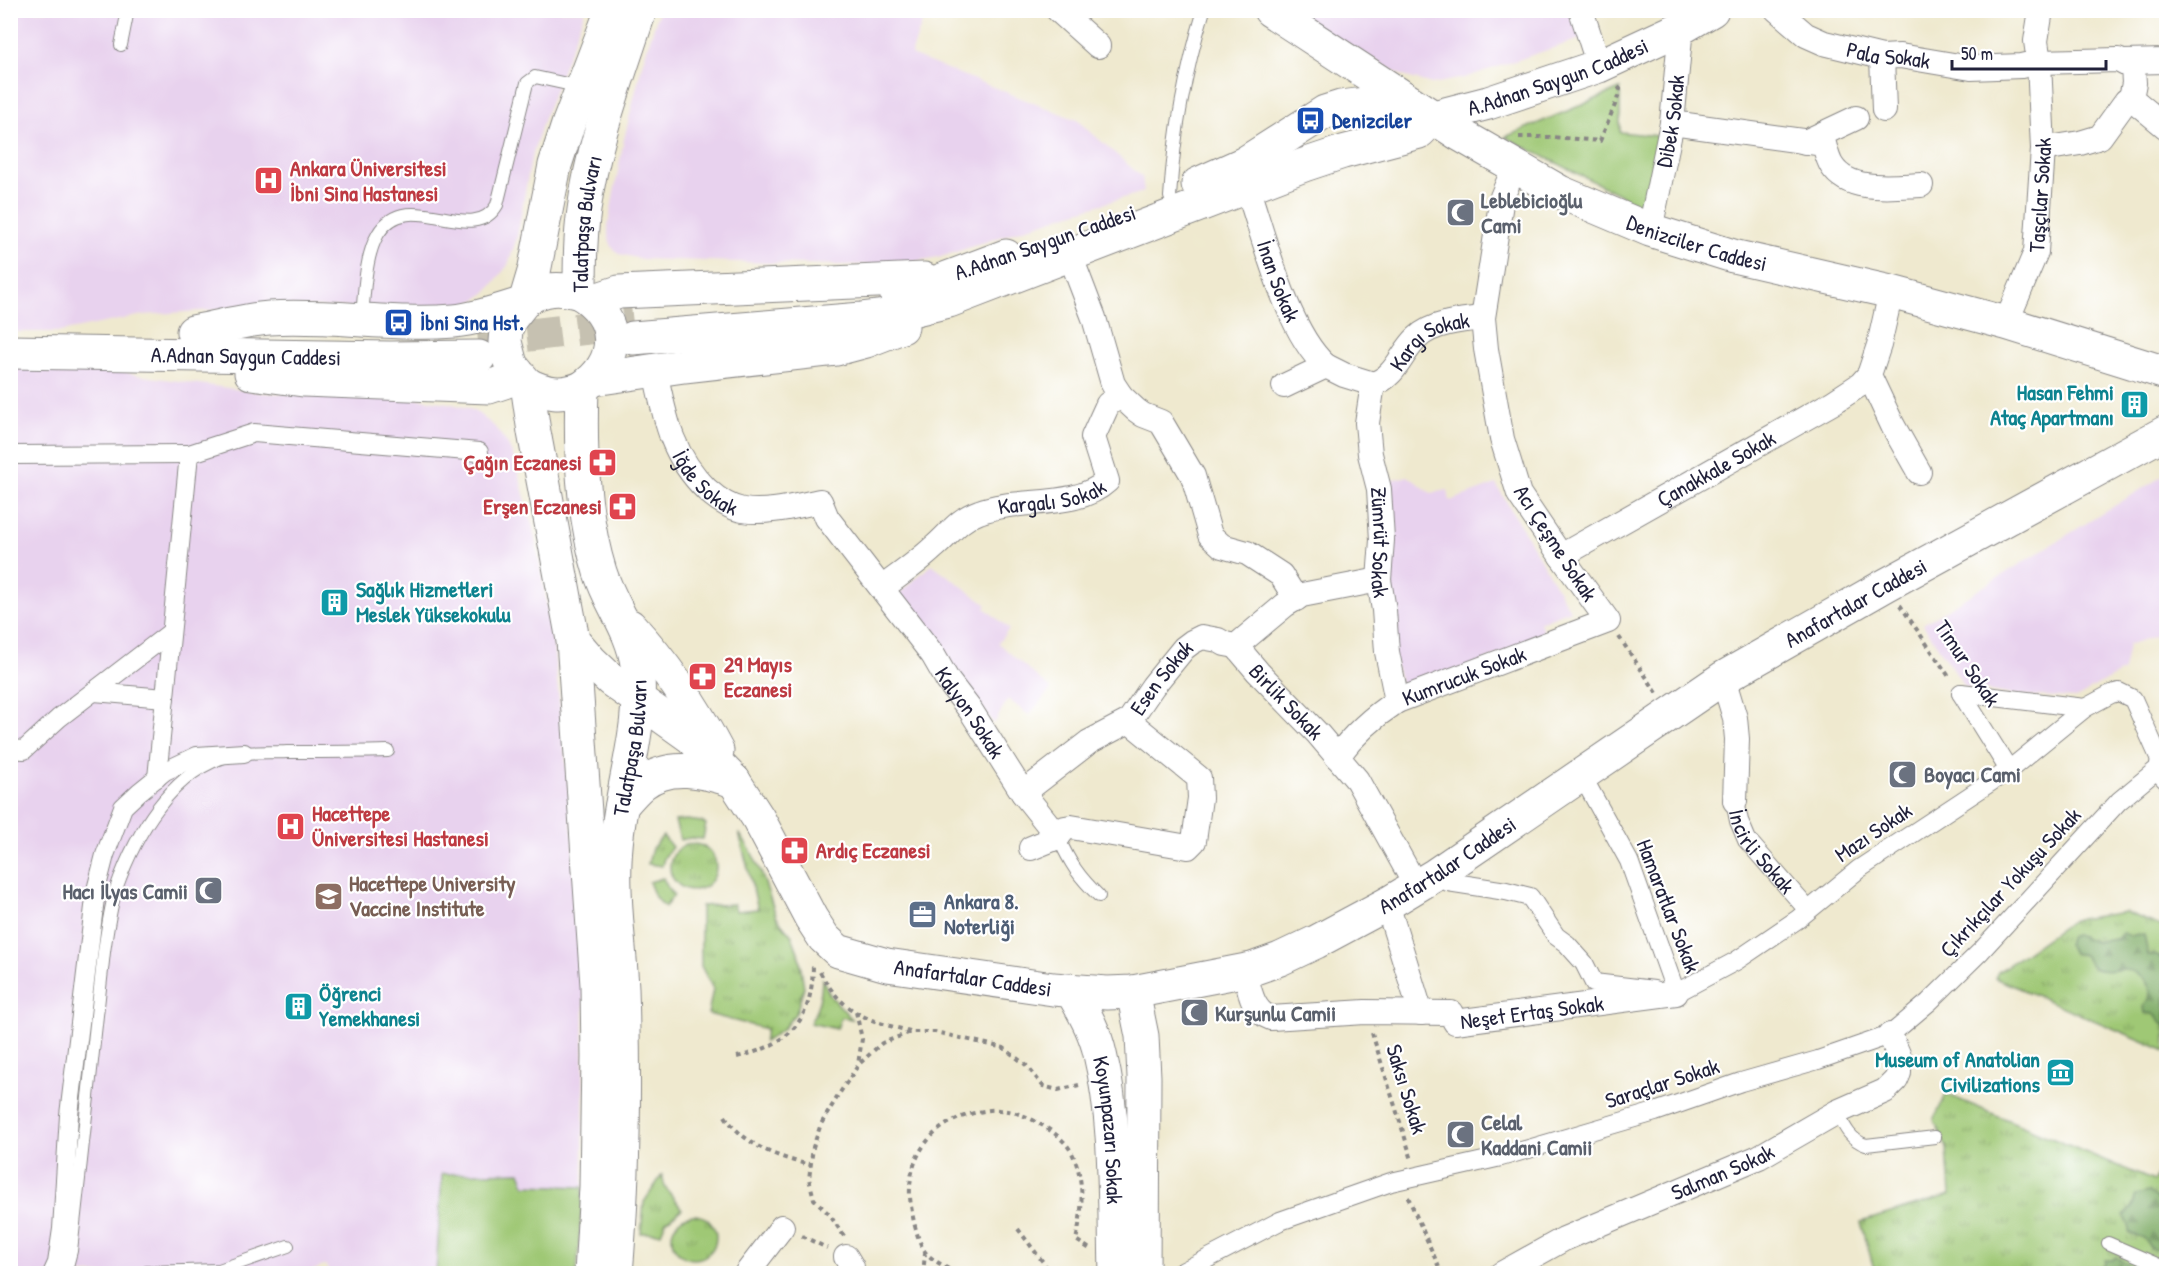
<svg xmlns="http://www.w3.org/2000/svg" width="2177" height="1284" font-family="'Patrick Hand',sans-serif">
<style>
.built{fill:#e8d2ee}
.grass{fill:url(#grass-tufts);stroke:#607558;stroke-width:1.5}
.forest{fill:url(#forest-firs);stroke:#506750;stroke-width:1.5}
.park{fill:#9fc874;stroke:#607558;stroke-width:1.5}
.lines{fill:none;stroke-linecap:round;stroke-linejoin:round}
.secondary-tunnel{stroke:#c6c1b1;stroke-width:33;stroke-dasharray:33 16;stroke-linecap:butt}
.service-casing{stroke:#888685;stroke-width:14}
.pedestrian-casing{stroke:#888685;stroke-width:20}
.minor-casing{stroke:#888685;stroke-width:26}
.secondary-casing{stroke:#888685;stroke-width:35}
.primary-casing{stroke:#888685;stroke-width:35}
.path{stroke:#888685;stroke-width:4;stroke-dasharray:4.5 4.5;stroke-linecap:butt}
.service{stroke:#fff;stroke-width:12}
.pedestrian{stroke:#fff;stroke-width:18}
.minor{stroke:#fff;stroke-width:24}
.secondary{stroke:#fff;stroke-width:33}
.primary{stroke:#fff;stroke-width:33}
.labels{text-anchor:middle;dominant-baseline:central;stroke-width:4.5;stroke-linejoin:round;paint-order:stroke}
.street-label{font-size:22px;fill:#22223b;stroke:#fff}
.transit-label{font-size:22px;font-weight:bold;fill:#164399;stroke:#fff;text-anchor:start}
.health-label{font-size:22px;font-weight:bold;fill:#be3a42;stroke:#fff;text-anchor:start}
.worship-label{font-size:22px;font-weight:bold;fill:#5b616d;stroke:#fff;text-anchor:start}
.culture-label{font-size:22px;font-weight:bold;fill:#0d838f;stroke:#fff;text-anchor:end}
.education-label{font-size:22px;font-weight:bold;fill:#785e54;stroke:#fff;text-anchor:start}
.service-label{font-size:22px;font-weight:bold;fill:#4e5e75;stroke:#fff;text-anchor:start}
</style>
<defs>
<pattern id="grass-tufts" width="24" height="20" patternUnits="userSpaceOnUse" patternTransform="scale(1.5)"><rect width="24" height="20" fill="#9fc874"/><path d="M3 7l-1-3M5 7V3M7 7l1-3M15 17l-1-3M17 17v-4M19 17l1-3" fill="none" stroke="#81a260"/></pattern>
<pattern id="forest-firs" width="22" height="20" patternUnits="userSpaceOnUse" patternTransform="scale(1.5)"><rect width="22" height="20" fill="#7fac66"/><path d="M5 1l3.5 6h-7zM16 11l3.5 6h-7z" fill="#688c55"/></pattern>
</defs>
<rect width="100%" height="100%" fill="#fff"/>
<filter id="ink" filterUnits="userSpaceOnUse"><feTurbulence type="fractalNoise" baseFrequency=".0167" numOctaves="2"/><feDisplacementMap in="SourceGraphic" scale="12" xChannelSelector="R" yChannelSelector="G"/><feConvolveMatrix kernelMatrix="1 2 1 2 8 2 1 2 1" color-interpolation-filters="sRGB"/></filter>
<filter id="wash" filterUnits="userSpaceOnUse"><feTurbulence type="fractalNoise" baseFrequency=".008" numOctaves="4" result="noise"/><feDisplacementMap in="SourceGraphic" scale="24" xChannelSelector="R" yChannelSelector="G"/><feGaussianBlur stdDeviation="1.35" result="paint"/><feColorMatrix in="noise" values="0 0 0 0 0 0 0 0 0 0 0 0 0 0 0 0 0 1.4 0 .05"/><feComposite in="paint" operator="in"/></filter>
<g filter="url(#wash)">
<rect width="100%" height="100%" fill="#efe9cf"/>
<path class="built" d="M11 11H585L544 118 531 159 517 237 508 265 487 292 474 301 454 309 269 306 143 315 60 332H11Z
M659 11H926L911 55 1077 120 1142 177 1144 192 1071 213 944 256 901 264 839 265 641 259 619 254 612 247 608 236V225L624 139 643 61Z
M1289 11H1581L1589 36 1464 78 1432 84 1403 76Z
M11 352 61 353 136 375 263 393 423 399 448 403 468 408 479 414 494 426 507 443 515 460 533 528 543 584 553 643 569 792 584 984 583 1187 525 1185 442 1174 436 1273H329L326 1265 304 1274 288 1273 285 1267 268 1274H11Z
M2166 474V632L2128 645 2123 671 2076 698 2014 695 1965 687 1923 624Z
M1408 476 1431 493 1448 490 1450 501 1496 484 1570 610 1540 622 1545 636 1404 694 1391 649 1383 482Z
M932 564 987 605 985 608 1009 629 998 643 1051 689 1029 715 1008 699 994 724 936 643 895 597Z"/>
<path class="grass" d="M687 820 702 822 706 824 703 839 690 838 680 840 675 821Z
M739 833 751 851 761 872 777 918 792 936 799 955 804 987 796 1013 782 1030 764 1042 766 1029 708 1014 713 989 701 966V906L734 904 736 911 758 909Z
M663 836 672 847 664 858 662 866 648 864 652 848Z
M670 867a23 23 0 1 1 46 0a23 23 0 1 1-46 0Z
M663 878 669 890 674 895 665 907 655 897 649 882Z
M2125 912 2166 928V1051L1995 978 1998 972 2073 920Z
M822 978 830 995 852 1019 841 1017 837 1029 810 1023C818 1009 822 995 822 978Z
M1946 1094 2154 1181 2166 1153V1261L2154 1273H1875L1861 1222 1950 1195 1947 1148 1934 1120Z
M662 1175 665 1187 682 1209 666 1221 661 1233H641L644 1202Z
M672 1237a22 22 0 1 1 44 0a22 22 0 1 1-44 0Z"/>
<path class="forest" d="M2122 933 2131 936 2138 934 2144 935 2148 955H2155L2162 959 2166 958V1027L2155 1014 2145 1013 2144 1006C2158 990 2144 971 2125 970 2115 969 2106 973 2096 969 2090 967 2088 960 2084 955L2073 953 2067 945 2069 937C2081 931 2086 941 2097 942L2108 939H2117Z
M2166 1189V1239L2162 1237V1245L2155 1250 2151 1249 2144 1238 2129 1233V1225L2124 1215 2132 1208 2136 1195 2149 1192 2157 1199 2161 1190Z
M2116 1257C2124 1264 2134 1266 2143 1273H2095L2096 1268 2104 1267 2105 1260H2112Z"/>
<path class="park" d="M1620 89V132L1658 136 1648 209 1505 137Z
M520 1172 525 1185 583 1187 577 1273 436 1274 442 1174Z"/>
</g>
<g filter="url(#ink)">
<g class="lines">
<path class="secondary-tunnel" d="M478 341 633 323"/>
<defs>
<path id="service" d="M121 45 128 10
M1170 197C1174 133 1185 72 1204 10
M362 319C364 294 365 256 378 234 408 184 472 248 497 205L527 83 535 77 581 87
M1058 837C1070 863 1078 876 1099 896
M1837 1112C1844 1126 1850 1140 1866 1145L1935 1137
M2108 1243 2166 1268
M147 1272 219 1270
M65 1274 71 1251 104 952C107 931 110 909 116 889 135 835 172 769 232 755 250 751 269 753 287 752 321 752 355 752 388 751
M219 1274V1270L288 1246"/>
<g id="pedestrian">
<path d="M10 455 189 454"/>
<path d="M94 692 165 698"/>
<path d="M1961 693 2085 708"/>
<path d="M1961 693 2009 770"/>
<path d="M10 749 24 750 59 718 171 632"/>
<path d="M1581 774 1629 861 1676 993"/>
<path d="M157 778 189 454 254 433 479 452"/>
<path id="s1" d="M1735 801 1739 821 1747 840 1808 910"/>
<path d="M1435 875 1448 882 1506 891 1530 897 1556 936 1567 944 1584 963 1594 983 1654 990"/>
<path d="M1676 993 1736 961 1798 919 1859 869 2009 770 2085 708 2111 694 2119 692 2133 699 2162 764"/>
<path d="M52 1274 57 1263 62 1229 69 1115 96 890 105 855 123 807 139 792 165 771 197 756 244 753"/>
<path d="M1178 1274 1280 1221 1391 1182 1501 1157 1655 1112 1741 1082 1818 1060 1890 1035 1929 1002 1981 951 2119 801 2166 762"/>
</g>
<g id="minor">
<path d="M1058 10 1098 46"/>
<path d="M1581 10 1599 66"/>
<path id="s2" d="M1777 10 1806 35 1824 43 1882 57 1900 56 1971 68 2021 66 2039 62 2118 60 2133 68 2134 83 2131 98"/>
<path d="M1882 57 1884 110"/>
<path d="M2123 62 2166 61"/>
<path d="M2131 98 2166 127"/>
<path d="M1672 123 1824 144C1826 151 1828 160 1832 166 1849 193 1894 186 1921 185"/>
<path d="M1805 142 1856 118"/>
<path d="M2043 149 2080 143 2100 137 2126 101 2131 98"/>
<path id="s3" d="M1247 187C1264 237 1287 332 1326 366"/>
<path id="s4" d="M1650 230 1672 123 1682 16"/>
<path d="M1070 255 1094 318 1113 384 1121 396 1136 410 1143 415 1161 422 1193 476 1210 535 1222 546 1247 553 1281 575 1296 599"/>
<path d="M1891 292 1879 345 1869 375 1893 426 1919 472"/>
<path id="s5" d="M2006 323 2036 252 2043 149 2039 62 2036 41 2041 10"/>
<path id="s6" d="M655 371C665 418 671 455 707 490 717 499 729 508 743 510 768 514 795 506 820 501L827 518 933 655 948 681 971 711 1023 793 1058 837"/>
<path id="s7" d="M1373 384 1367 423 1370 454 1379 489 1382 540 1379 580 1384 610 1387 652 1397 701"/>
<path id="s8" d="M1373 384C1396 377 1401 353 1417 338 1432 323 1463 320 1483 318"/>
<path d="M1284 386 1326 366 1344 375 1373 384"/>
<path id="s9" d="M1561 556 1832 403 1861 384 1869 375"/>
<path id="s10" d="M882 588C899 575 917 563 933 548 950 534 957 520 979 512 1017 497 1076 510 1107 481L1093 437 1108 404 1121 396"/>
<path id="s11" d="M1236 646 1258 672 1318 734 1357 780 1416 886"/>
<path d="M1723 678 1735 718 1737 739 1735 801"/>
<path id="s12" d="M1337 757C1354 734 1374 716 1397 701L1608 621 1561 556 1519 494 1502 439 1486 349 1483 318 1502 197 1515 166"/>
<path d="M2162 764 2166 776"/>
<path id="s13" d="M1023 793 1089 742 1129 721 1153 686 1184 648 1192 642 1202 637 1218 640 1225 644 1236 646 1285 605 1302 595 1379 580"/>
<path d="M1031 848 1058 837 1065 828 1071 827 1188 847 1194 841 1200 798 1199 778 1129 721"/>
<path d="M1387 904 1421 1013"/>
<path id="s14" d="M1245 971C1249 988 1252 1012 1271 1018L1365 1012 1451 1013 1455 1022 1676 993"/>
<path d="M846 1257 852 1267 851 1274"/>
<path d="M746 1274 782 1227"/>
<path id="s15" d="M1501 1274 1564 1239 1759 1157 1837 1112 1885 1091 1896 1080 1899 1073V1056L1890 1035"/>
</g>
<g id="secondary">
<path id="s16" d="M1270 10 1459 134 1560 192 1650 230 1733 256 1891 292 2006 323 2166 373"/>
<path d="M1198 184 1245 163 1325 112 1341 107 1390 101 1413 108"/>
<path d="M897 297 1006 256"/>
<path d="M526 299C545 288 559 287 580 293"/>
<path d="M592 301 619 292 924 279"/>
<path d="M193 332C218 327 243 320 269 318 331 314 392 326 454 321 476 319 499 311 521 304"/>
<path id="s17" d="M633 338 862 319 887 316 949 301 1304 165 1343 152 1419 132 1434 117 1488 103 1599 66 1681 28 1712 10"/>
<path id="s18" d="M10 352 390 358 479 357"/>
<path d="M251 373 303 380 489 387 504 382 518 376"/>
<path d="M594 379 684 366 836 349 866 341 902 327"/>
<path d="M527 384C546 394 562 396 582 388"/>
<path id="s19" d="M734 781 758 818 811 918 824 938 838 951 887 965 1053 989 1107 993 1133 992 1252 969 1280 959 1316 942 1387 904 1435 875 1723 678 1886 585 2166 432"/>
<path id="s20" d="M1072 991C1083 1011 1095 1031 1100 1054 1117 1124 1114 1201 1116 1274"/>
<path d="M1133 992 1142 1036 1144 1077 1143 1274"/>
</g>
<g id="primary">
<path d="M630 626C665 664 693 705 717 751"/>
<path d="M573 640 591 661 611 680 691 737 734 781"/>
<path d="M622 805C628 798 635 790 642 784 669 762 704 771 734 781"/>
<path d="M591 1274 596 1187 598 1057 597 985 573 640 534 432 527 384 511 365 505 342 506 329 511 318 526 299 534 272 555 165 568 125 612 10"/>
<path id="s21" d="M616 1274C624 1179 625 1083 622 988 620 946 613 904 615 862 617 796 645 730 637 664 632 630 610 604 600 572 582 514 580 449 582 388 621 361 620 318 580 293 580 265 580 237 584 210 593 141 619 76 640 10"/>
</g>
</defs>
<use href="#service" class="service-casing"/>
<use href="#pedestrian" class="pedestrian-casing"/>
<use href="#minor" class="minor-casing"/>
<use href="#secondary" class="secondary-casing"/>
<use href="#primary" class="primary-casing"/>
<path class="path" d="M1519 137H1552L1600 141 1617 100 1620 89 1618 87
M1900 605 1950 678
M1619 637 1657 693
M820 972C842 1013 868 1021 910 1031
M856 1012 862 1039 858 1064
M1372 1033 1412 1160
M737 1057C791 1044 813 1020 813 963
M725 1116C744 1145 778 1158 811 1165
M1408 1197 1442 1274
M1018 1229 1052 1274
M802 1236 827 1248
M844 1236 829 1214 814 1199 809 1179 813 1147 821 1124 841 1091 859 1064 882 1043 911 1032H935L1004 1048 1026 1065 1043 1086 1058 1090 1079 1085
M923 1274 925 1254
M956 1274C947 1267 933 1261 926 1253 917 1243 911 1210 910 1197 908 1157 930 1127 967 1115 977 1112 989 1109 999 1110 1016 1111 1031 1118 1045 1127 1058 1135 1070 1145 1075 1160 1085 1186 1082 1214 1076 1240L1090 1249"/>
<use href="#service" class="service"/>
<use href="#pedestrian" class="pedestrian"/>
<use href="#minor" class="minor"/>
<use href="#secondary" class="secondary"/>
<use href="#primary" class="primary"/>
</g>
</g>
<defs>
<symbol id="bus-square" viewBox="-11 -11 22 22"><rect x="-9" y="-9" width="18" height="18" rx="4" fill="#1a4fb4" stroke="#fff"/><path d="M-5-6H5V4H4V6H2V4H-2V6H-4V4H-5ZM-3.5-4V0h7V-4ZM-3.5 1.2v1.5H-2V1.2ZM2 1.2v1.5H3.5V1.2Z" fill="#fff"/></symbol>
<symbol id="hospital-square" viewBox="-11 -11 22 22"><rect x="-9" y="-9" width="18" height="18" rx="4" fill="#e0444e" stroke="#fff"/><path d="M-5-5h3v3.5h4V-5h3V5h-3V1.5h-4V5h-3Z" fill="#fff"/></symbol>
<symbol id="mosque-square" viewBox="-11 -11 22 22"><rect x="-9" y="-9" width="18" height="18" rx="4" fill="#6b7280" stroke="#fff"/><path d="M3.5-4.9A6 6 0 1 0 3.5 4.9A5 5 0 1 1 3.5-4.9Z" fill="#fff"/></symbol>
<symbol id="building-square" viewBox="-11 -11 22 22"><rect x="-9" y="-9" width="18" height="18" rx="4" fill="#0f9aa8" stroke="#fff"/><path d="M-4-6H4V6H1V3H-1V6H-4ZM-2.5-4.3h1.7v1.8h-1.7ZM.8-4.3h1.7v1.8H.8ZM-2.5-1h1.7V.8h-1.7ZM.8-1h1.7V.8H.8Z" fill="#fff"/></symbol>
<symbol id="pharmacy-square" viewBox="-11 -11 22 22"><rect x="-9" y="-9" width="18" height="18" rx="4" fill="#e0444e" stroke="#fff"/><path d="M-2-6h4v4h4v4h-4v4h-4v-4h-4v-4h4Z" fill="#fff"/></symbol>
<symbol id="university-square" viewBox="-11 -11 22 22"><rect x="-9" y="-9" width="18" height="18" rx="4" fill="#8d6e63" stroke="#fff"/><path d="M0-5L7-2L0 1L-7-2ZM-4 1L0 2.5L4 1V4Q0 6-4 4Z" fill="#fff"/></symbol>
<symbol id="office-square" viewBox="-11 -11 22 22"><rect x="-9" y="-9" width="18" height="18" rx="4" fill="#5c6f8a" stroke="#fff"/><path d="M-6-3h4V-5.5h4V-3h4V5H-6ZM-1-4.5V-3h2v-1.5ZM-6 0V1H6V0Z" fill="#fff"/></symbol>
<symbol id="museum-square" viewBox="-11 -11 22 22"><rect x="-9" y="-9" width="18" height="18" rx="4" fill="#0f9aa8" stroke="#fff"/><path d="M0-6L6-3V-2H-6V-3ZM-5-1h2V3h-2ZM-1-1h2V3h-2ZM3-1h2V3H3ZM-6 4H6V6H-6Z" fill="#fff"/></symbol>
</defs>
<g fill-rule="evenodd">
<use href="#bus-square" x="1294" y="104" width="33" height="33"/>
<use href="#hospital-square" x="252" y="164" width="33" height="33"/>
<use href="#mosque-square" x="1444" y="196" width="33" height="33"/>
<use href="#bus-square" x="382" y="306" width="33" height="33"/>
<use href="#building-square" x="2118" y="388" width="33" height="33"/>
<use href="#pharmacy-square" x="586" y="446" width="33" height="33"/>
<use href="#pharmacy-square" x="606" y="490" width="33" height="33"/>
<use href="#building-square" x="318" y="586" width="33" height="33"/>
<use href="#pharmacy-square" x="686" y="660" width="33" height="33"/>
<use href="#mosque-square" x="1886" y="758" width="33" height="33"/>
<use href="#hospital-square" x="274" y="810" width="33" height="33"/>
<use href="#pharmacy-square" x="778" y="834" width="33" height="33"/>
<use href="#mosque-square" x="192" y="874" width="33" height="33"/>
<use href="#university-square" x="312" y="880" width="33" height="33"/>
<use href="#office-square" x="906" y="898" width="33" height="33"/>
<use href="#building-square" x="282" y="990" width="33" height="33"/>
<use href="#mosque-square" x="1178" y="996" width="33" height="33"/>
<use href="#museum-square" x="2044" y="1056" width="33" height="33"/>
<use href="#mosque-square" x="1444" y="1118" width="33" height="33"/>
</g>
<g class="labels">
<g class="street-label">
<text stroke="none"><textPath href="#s2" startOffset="124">Pala Sokak</textPath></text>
<text stroke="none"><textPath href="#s17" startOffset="970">A.Adnan Saygun Caddesi</textPath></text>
<text stroke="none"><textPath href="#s4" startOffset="111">Dibek Sokak</textPath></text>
<text stroke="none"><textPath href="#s5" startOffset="134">Taşçılar Sokak</textPath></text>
<text stroke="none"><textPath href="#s21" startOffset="1084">Talatpaşa Bulvarı</textPath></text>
<text stroke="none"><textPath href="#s16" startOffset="489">Denizciler Caddesi</textPath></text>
<text transform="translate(1045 242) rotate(-19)">A.Adnan Saygun Caddesi</text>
<text stroke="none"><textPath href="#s3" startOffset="99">İnan Sokak</textPath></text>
<text stroke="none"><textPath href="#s8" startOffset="74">Kargı Sokak</textPath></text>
<text stroke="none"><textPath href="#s18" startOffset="236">A.Adnan Saygun Caddesi</textPath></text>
<text stroke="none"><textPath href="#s9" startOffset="178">Çanakkale Sokak</textPath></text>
<text stroke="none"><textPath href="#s6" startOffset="126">İğde Sokak</textPath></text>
<text stroke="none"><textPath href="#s10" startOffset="198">Kargalı Sokak</textPath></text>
<text stroke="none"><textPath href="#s7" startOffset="160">Zümrüt Sokak</textPath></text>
<text transform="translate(1556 543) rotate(57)">Acı Çeşme Sokak</text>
<text stroke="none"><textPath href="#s19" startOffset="1328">Anafartalar Caddesi</textPath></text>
<text transform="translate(1968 663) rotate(56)">Timur Sokak</text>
<text stroke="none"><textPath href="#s12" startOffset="154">Kumrucuk Sokak</textPath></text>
<text stroke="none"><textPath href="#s13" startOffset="183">Esen Sokak</textPath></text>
<text stroke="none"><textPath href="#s11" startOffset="75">Birlik Sokak</textPath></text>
<text stroke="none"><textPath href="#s6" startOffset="512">Kalyon Sokak</textPath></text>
<text stroke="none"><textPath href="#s21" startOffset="528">Talatpaşa Bulvarı</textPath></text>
<text transform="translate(1873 832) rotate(-34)">Mazı Sokak</text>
<text stroke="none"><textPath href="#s1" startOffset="58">İncirli Sokak</textPath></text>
<text stroke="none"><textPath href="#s19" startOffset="842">Anafartalar Caddesi</textPath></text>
<text transform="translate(2010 882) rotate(-47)">Çıkrıkçılar Yokuşu Sokak</text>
<text transform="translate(1669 906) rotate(69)">Hamaratlar Sokak</text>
<text stroke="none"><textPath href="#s19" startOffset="338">Anafartalar Caddesi</textPath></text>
<text stroke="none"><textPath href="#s14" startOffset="324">Neşet Ertaş Sokak</textPath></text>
<text transform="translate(1662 1083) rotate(-18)">Saraçlar Sokak</text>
<text transform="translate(1407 1089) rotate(73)">Saksı Sokak</text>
<text stroke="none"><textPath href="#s20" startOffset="146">Koyunpazarı Sokak</textPath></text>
<text stroke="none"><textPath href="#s15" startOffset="244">Salman Sokak</textPath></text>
</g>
<g class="transit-label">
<text x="1332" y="120">Denizciler</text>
<text x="420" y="322">İbni Sina Hst.</text>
</g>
<g class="health-label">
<text x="290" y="168">Ankara Üniversitesi<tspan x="290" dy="25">İbni Sina Hastanesi</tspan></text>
<text x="582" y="462" text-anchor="end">Çağın Eczanesi</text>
<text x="602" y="506" text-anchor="end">Erşen Eczanesi</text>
<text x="724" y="664">29 Mayıs<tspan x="724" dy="25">Eczanesi</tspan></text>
<text x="312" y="813">Hacettepe<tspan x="312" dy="25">Üniversitesi Hastanesi</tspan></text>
<text x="816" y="850">Ardıç Eczanesi</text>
</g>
<g class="worship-label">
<text x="1481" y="200">Leblebicioğlu<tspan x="1481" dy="25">Cami</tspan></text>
<text x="1924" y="774">Boyacı Cami</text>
<text x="188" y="891" text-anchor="end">Hacı İlyas Camii</text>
<text x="1215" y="1013">Kurşunlu Camii</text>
<text x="1481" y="1122">Celal<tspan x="1481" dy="25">Kaddani Camii</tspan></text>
</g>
<g class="culture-label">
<text x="2114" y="392">Hasan Fehmi<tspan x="2114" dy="25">Ataç Apartmanı</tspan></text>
<text x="356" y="589" text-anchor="start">Sağlık Hizmetleri<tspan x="356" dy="25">Meslek Yüksekokulu</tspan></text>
<text x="319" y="993" text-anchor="start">Öğrenci<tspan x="319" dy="25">Yemekhanesi</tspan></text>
<text x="2040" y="1059">Museum of Anatolian<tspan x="2040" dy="25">Civilizations</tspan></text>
</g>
<g class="education-label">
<text x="349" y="883">Hacettepe University<tspan x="349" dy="25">Vaccine Institute</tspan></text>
</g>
<g class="service-label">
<text x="944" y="901">Ankara 8.<tspan x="944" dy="25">Noterliği</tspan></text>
</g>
</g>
<rect width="2177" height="1284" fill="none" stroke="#fff" stroke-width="36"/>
<path d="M1952 60v9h154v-9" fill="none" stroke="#22223b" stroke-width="3"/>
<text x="1961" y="60" font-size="18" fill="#22223b" stroke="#ffffff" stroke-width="4.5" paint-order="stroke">50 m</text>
</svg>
